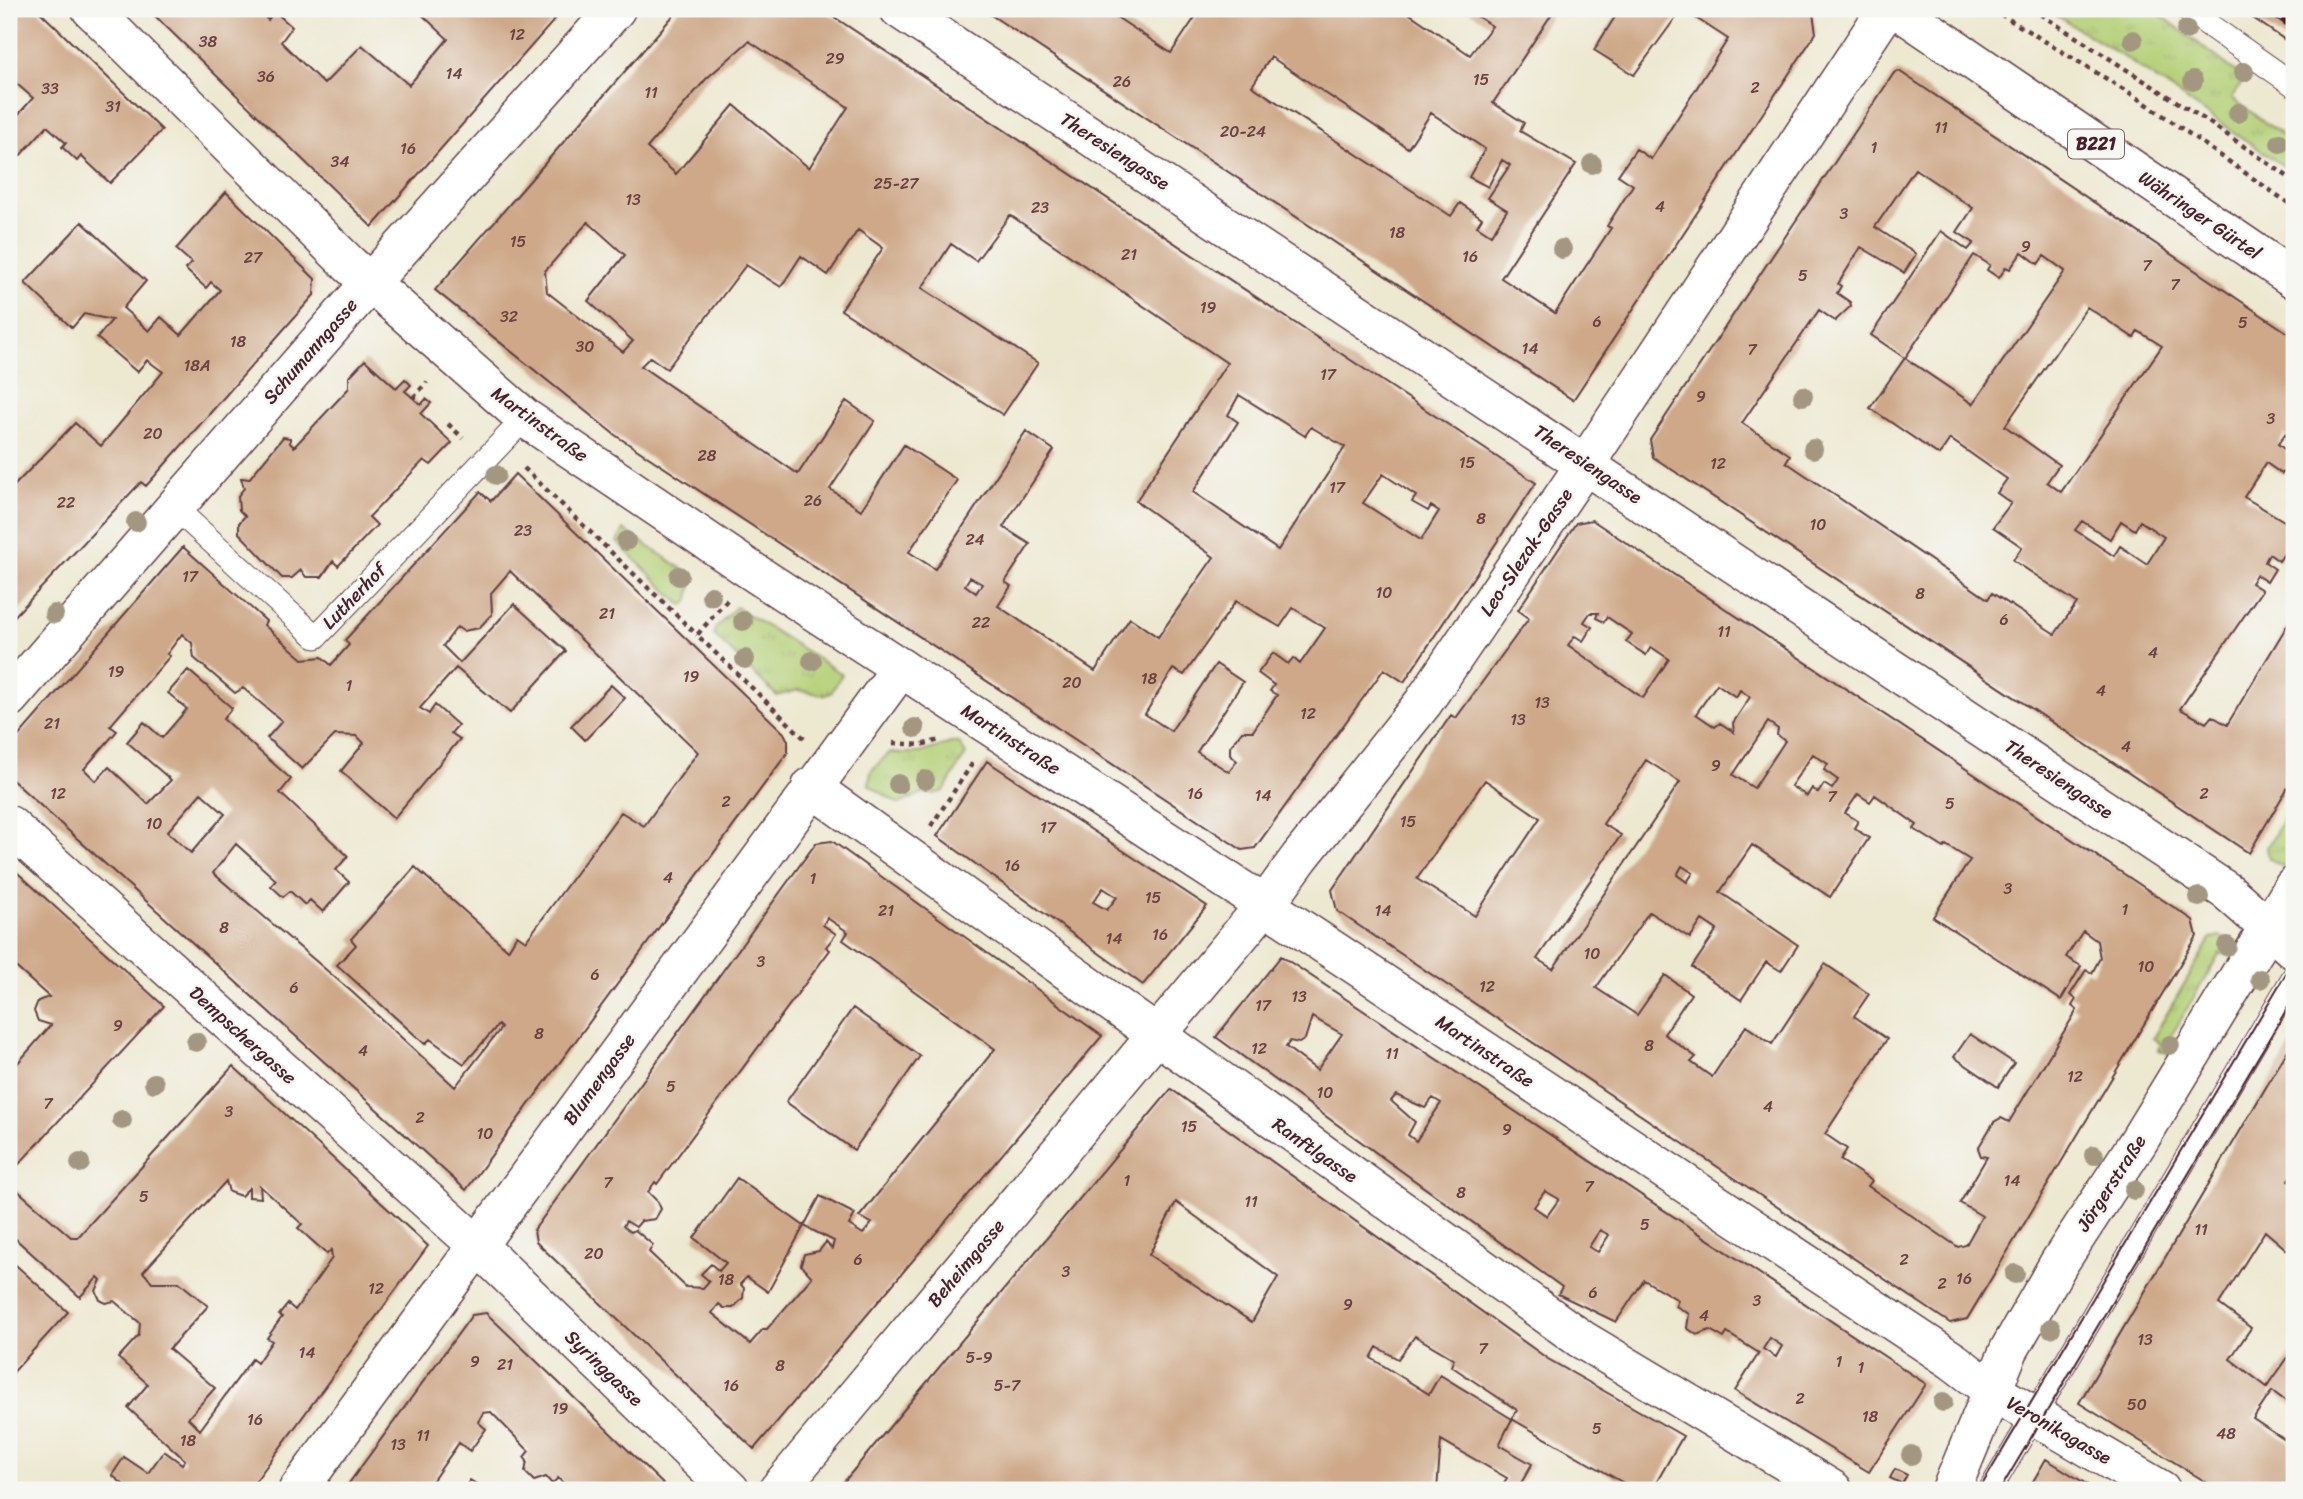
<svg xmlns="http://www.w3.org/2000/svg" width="2303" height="1499" font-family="Sriracha,sans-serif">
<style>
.grass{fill:url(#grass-tufts);stroke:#7e7750;stroke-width:2}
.building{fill:#cea888;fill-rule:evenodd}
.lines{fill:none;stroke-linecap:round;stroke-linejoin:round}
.lane-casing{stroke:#623d44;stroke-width:25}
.street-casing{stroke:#623d44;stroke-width:41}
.secondary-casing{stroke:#623d44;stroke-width:41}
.primary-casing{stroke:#623d44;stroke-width:41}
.path{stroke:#623d44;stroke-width:4.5;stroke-dasharray:5 5;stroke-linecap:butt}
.lane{stroke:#fff;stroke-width:23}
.street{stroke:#fff;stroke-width:38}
.secondary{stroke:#fff;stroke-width:38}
.primary{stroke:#fff;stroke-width:38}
.tram{stroke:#4a1f2b;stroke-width:2}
.rail-casing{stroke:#4a1f2b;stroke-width:8}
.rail{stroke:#f6f6f2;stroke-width:5;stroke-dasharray:16;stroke-linecap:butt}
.tree{fill:#a49781}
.labels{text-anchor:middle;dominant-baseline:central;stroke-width:5;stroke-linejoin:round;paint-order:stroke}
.number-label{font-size:16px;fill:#6b4142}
.shield{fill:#f6f6f2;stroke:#7e6067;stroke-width:2}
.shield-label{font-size:18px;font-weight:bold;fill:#4a1f2b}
.street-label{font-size:19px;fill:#4a1f2b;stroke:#f6f6f2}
</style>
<defs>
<pattern id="grass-tufts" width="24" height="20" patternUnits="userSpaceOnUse" patternTransform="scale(1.75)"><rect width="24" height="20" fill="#b2cf75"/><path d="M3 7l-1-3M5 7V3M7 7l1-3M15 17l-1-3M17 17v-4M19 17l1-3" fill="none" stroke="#9bb165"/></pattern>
</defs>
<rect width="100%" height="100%" fill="#f6f6f2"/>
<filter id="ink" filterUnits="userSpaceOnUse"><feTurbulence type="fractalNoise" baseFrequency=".0143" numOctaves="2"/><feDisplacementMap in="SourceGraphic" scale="14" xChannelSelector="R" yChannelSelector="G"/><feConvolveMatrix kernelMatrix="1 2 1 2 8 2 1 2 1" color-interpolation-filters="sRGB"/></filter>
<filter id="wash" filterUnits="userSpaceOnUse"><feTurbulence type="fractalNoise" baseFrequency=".00686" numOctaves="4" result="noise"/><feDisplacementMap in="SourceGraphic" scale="28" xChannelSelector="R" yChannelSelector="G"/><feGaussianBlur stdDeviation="1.57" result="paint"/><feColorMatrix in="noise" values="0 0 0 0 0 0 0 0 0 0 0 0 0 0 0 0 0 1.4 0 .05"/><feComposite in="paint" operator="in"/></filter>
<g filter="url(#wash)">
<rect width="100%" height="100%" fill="#ede8d0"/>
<path class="grass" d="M2046 9H2153L2244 78 2232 98 2294 144V173L2122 56Z
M624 530 694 577 688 602 683 605 679 603 617 542Z
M736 607 842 674 831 693 825 695 798 690 777 696 714 635 715 629Z
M951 743H959L966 754 944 791 934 794 923 793 899 804 869 785 871 771 889 753H920Z
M2294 800V848L2283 867 2269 858 2267 848Z
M2220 936 2236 946 2230 956 2220 953 2171 1036 2178 1047 2172 1055 2159 1050 2161 1044 2153 1038 2211 938Z"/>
<g id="blocks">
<path class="building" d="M9 9H37L162 130 110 183 81 156 77 161 62 147 66 143 47 126 9 168V125L33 98 9 77Z
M148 9H265L261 14 268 20 274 11 292 27 281 42 324 84 362 45 409 85 448 39 416 9H564L372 227Z
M679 9H822L1536 483 1404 682 1384 669 1255 848 1242 850 615 435 435 290ZM749 41 848 107 809 168 734 105 676 174 647 148 706 79ZM1010 215 1227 363 1136 501 1214 557 1158 637 1130 618 1095 671 998 606 1011 586 1005 582 1030 544 1003 527 1054 450 1026 431 935 569 909 552 957 480 904 445 861 510 830 489 875 421 846 401 798 474 641 366 650 357 667 369 746 265 781 287 801 256 828 275 858 230 883 248 841 310 1003 415 1038 363 922 288 951 244 976 261ZM588 222 625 255 588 301 633 341 623 352 547 292 545 271ZM1239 395 1305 436 1311 427 1345 447 1278 550 1193 492 1238 422 1228 415ZM1383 474 1416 496 1412 502 1428 511 1431 506 1439 511 1421 540 1363 503ZM970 577 982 584 976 593 965 585ZM1236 601 1280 627 1293 608 1325 628 1300 664 1293 658 1288 664 1273 653 1258 673 1274 685 1270 691 1277 695 1253 731H1242L1230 747V755L1237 761 1229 772 1197 752 1243 682 1216 664 1171 731 1145 714 1173 669 1184 675Z
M982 9H1119L1115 16 1171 53 1198 13 1190 9H1414L1410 14 1470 55 1492 26 1466 9H1555L1493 103 1524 123 1520 131 1576 164 1501 278 1555 313 1611 228 1607 226 1633 185 1618 175 1636 149 1651 159 1728 39 1682 9 1634 75 1594 50 1620 9H1807L1813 13 1816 33 1573 400ZM1271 57 1408 148 1431 113 1485 149 1469 177 1488 187 1502 160 1510 165 1488 198 1507 210 1491 235 1477 226 1482 218 1460 203 1451 216 1252 86Z
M2240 9H2294V46Z
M1899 71 2294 337V446L2288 442 2285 434 2278 444 2294 457 2282 474 2266 463 2244 497 2294 527V539L2279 561 2269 554 2265 562 2275 569 2267 582 2256 575 2251 583 2262 590 2180 709 2206 723 2212 716 2227 725 2294 614V777L2249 853 1653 457 1650 440 1894 73ZM1915 169 1973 208 1957 232 1974 243 1968 250 1941 231 1871 335 1905 358 1974 255 1990 265 1987 270 1999 278 2006 267 2010 269 2022 252 2038 264 2044 256 2065 271 1973 404 1905 358 1870 408 1939 455 1950 439 2007 479 1997 493 2011 503 1993 527 2022 547 2013 560 2077 603 2055 634 1992 593 1988 599 1786 462 1790 455 1742 423 1819 310 1835 321 1851 306 1850 302 1837 293 1841 286 1838 284 1861 247 1904 273 1916 254 1875 227ZM2087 307 2134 338 2138 331 2162 346 2061 492 2047 482 2059 465 2005 426ZM2082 521 2110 539 2121 521 2135 530 2140 521 2164 537 2147 564 2120 546 2114 556 2075 530Z
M226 192 315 279 314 295 146 486 141 482 9 622V491L75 423 101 446 163 372 147 360 137 372 97 338 112 320 84 314 72 328 25 283 82 222 146 281 123 308 149 331 161 317 181 335 220 290 211 282 206 288 185 269 192 263 176 249Z
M365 360 396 388 405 379 411 385 405 391 421 405 426 399 431 403 421 414 452 443 431 465 424 460 369 517 377 525 338 566 333 561 322 577H306L301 570 292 578H282L239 533V523L245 516 239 510 238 496 244 488 241 478 249 479 283 437 290 438V443L294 447 349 388V377Z
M515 474 784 733 788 741V752L466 1190 9 777V747L183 547 266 621 264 625 303 659 322 657 331 665 349 645 345 640 480 492 491 501ZM510 571 698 752 644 826 621 812 526 941 517 935 508 950 415 867 351 939 356 945 337 965 425 1044 430 1039 464 1064 498 1025 501 1028 455 1087 352 992 213 873 236 844 276 880 271 886 283 897 290 891 305 905 310 900 323 912 349 882 336 870 348 856 280 793 291 779 223 719 232 708 188 670 168 693 187 709 162 738 144 722 127 742 171 780 148 804 109 767 96 781 84 769 117 731 110 726 170 656 167 654 182 634 192 643 194 658 235 693 243 688 282 721 267 738 302 769 335 735 357 736 364 743 341 771 394 818 460 739 451 733 458 725 435 705 429 714 420 708 456 668 510 713 566 651 514 604 460 663 443 646 457 627 463 631 479 628 492 614 491 593ZM201 793 225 814 191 853 167 832Z
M1592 520 2193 920 2197 936 1967 1319 1950 1323 1337 911 1332 890 1451 715 1456 718 1529 618 1518 610 1576 523ZM1590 613H1598L1596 618 1604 622 1607 617 1632 634 1626 642 1646 655 1651 647 1669 659 1643 698 1568 645 1575 636 1583 641 1592 627 1584 622ZM1717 684 1736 697 1740 690 1750 697 1733 723 1734 732 1720 723 1715 727 1696 714ZM1768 722 1778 729 1777 735 1785 741 1754 788 1733 775ZM1813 754 1828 764 1824 770 1838 780 1832 789 1824 784 1818 793 1812 788 1807 796 1791 786ZM1646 760 1680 782 1553 969 1537 959 1621 835 1603 824ZM1485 780 1540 818 1475 916 1417 879ZM1858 794 1870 802 1875 795 1917 825 1914 829 1944 848 1946 845 1970 860 1933 917 2061 1000 2081 966 2066 957 2083 931 2097 941 2100 958 2092 973 2086 970 2070 995 2076 999 2072 1006 2077 1010 2009 1122 2001 1118 1994 1122 1978 1148 1981 1156 1987 1157 1960 1203 1982 1216 1966 1245 1958 1247 1868 1186 1872 1181 1840 1160 1847 1149 1825 1134 1887 1039 1854 1016 1869 994 1825 964 1772 1044 1746 1026 1712 1077 1691 1062 1696 1057 1664 1034 1691 994 1665 975 1637 1015 1596 988 1649 912 1690 938 1702 920 1717 930 1692 967 1741 1000 1766 962 1781 971 1798 945 1720 892 1752 845 1830 897 1869 838 1854 828 1858 821 1845 813ZM1682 866 1693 873 1687 882 1677 875Z
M611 685 625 698 585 740 571 726Z
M987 761 1207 906 1143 985 937 836ZM1103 888 1117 897 1107 910 1093 902Z
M832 841 1102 1036 754 1449 536 1242 534 1230 816 843ZM827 918 848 932 843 940 995 1049 859 1217 872 1223 863 1234 849 1225 855 1214 820 1196 804 1226 737 1178 694 1238 726 1263 719 1271 711 1264 701 1274 709 1281 703 1288 686 1287 649 1252 653 1245 635 1230 631 1232 623 1226 626 1221 636 1227 641 1221 655 1219 661 1209 658 1202 648 1192 655 1182 657 1184 830 950 826 947 836 934 823 925ZM804 1226 834 1241 832 1249 826 1242 819 1251 804 1254 801 1265 812 1277 767 1329H763L750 1344 712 1313 719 1304 724 1308H733L743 1298 744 1288 740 1284 747 1277 768 1292Z
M9 865 164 1006 9 1175V1073L51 1025 38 1021 34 1011 38 1001 49 997 9 961Z
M1281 956 1926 1384 1869 1472 1735 1391 1759 1353 1727 1333 1724 1338 1710 1330 1697 1335 1687 1328 1689 1314 1676 1306 1678 1300 1644 1280 1616 1322 1558 1294 1562 1287 1216 1037ZM1312 1017 1342 1034 1317 1070 1286 1047 1290 1041 1299 1043 1305 1039ZM1396 1095 1425 1108 1433 1098 1441 1103 1416 1141 1408 1135 1415 1122 1391 1101ZM1545 1191 1559 1199 1547 1216 1534 1207ZM1600 1230 1609 1235 1598 1252 1589 1247ZM1770 1338 1782 1346 1776 1357 1763 1349Z
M853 1008 920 1056 854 1150 786 1102Z
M1970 1034 2014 1063 1998 1087 1954 1057Z
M2294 1040V1172L2289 1180 2294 1184V1256L2265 1231 2219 1304 2251 1328 2230 1359 2267 1387 2294 1349V1407L2272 1391 2253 1419 2294 1446V1490H2219L2079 1403Z
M233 1066 428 1246 249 1490H130L112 1475 124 1457 148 1473 164 1451 182 1464 185 1460 128 1408 148 1384 118 1358 139 1335 140 1323 114 1301 106 1303 100 1300 96 1291 101 1280 98 1277 80 1297 9 1233V1183L71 1237H78ZM226 1181 229 1192 241 1196 249 1188V1197L261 1198 260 1186 302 1224 298 1228 327 1254 331 1250 332 1258 295 1310 288 1304 279 1315 282 1317 267 1338 272 1341 257 1363 252 1359 200 1430 188 1418 215 1388 169 1349 208 1306 179 1282H152L143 1272Z
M1171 1089 1548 1359 1683 1436 1652 1490H1636L1512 1419 1517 1410 1451 1366 1454 1359 1415 1336 1398 1359 1377 1347 1371 1358 1429 1394 1440 1375 1512 1419 1499 1445 1532 1464 1520 1485 1528 1490H1499L1507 1478 1441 1440 1437 1490H837ZM1176 1202 1278 1277 1252 1322 1149 1255Z
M9 1259 68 1312 9 1377Z
M486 1313 556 1380 669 1490H570L558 1478 552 1484 546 1477 534 1481 525 1472 527 1461 524 1457 529 1451 491 1412 483 1413 478 1422 486 1429 470 1451 459 1443 426 1490H344L472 1315Z
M2046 1459 2096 1490H2028Z
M1895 1469 1907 1475 1902 1484 1890 1478Z
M470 1480 486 1490H463Z"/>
</g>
</g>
<g filter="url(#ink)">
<use href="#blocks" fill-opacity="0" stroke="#623d44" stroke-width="2"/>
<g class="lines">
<defs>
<path id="lane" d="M2186 9 2294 85
M174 507 316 637 525 418
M1990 1490 2294 976"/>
<path id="street" d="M899 9 2228 892 2294 950
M9 698 369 284 616 9
M811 787 1581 1339 1833 1490
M9 825 477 1245 730 1490
M298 1490 901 668
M778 1490 1265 905 1300 857 1423 703 1586 463 1887 9"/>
<path id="secondary" d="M91 9 350 265 525 418 752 571 1265 905 1953 1361 1994 1392 2161 1490
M1951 1490 2009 1350 2059 1263 2138 1142 2294 886"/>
<path id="primary" d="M1897 9 2294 279"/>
</defs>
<use href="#lane" class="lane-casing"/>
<use href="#street" class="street-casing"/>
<use href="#secondary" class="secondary-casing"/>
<use href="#primary" class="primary-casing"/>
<path class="path" d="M1992 9 2138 98 2294 207
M2032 9 2207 121 2294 181
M413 398 427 382
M448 424 463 438
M524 468 697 635
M727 600 697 635 804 738
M893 743 920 745 940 740
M931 826 974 761"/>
<use href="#lane" class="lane"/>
<use href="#street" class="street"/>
<use href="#secondary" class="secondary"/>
<use href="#primary" class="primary"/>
<path class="tram" d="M1979 1490 2294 960
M2000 1490 2294 997"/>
<defs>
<path id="rail" d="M2269 9 2294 27"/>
</defs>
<use href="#rail" class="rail-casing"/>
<use href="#rail" class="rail"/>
</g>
<g class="tree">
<circle cx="2186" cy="30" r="10"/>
<circle cx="2133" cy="40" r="10"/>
<circle cx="2244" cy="72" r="10"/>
<circle cx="2193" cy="81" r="10"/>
<circle cx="2238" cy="113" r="10"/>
<circle cx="2280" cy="143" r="10"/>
<circle cx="1592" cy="164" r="10"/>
<circle cx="1562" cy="249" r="10"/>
<circle cx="1803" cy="396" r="10"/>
<circle cx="1813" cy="449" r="10"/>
<circle cx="496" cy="475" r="10"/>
<circle cx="136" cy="522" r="10"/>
<circle cx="626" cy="541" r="10"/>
<circle cx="679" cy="576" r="10"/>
<circle cx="711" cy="596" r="10"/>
<circle cx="54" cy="614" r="10"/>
<circle cx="743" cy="621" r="10"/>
<circle cx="745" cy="659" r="10"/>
<circle cx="812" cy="661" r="10"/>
<circle cx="915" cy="728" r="10"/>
<circle cx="925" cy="780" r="10"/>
<circle cx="898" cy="784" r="10"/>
<circle cx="2199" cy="897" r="10"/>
<circle cx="2227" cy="946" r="10"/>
<circle cx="2260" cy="979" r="10"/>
<circle cx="196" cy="1042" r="10"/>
<circle cx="2170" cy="1045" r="10"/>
<circle cx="154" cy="1083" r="10"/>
<circle cx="122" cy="1120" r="10"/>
<circle cx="2094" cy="1155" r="10"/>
<circle cx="80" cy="1163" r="10"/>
<circle cx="2134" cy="1190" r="10"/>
<circle cx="2015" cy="1274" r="10"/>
<circle cx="2051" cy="1328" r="10"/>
<circle cx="1943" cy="1402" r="10"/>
<circle cx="1911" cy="1455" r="10"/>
</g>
</g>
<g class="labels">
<g class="number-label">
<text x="517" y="34">12</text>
<text x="208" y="41">38</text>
<text x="835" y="58">29</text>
<text x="454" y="73">14</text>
<text x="266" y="76">36</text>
<text x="1481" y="79">15</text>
<text x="1122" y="81">26</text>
<text x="1755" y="87">2</text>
<text x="50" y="88">33</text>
<text x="651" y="92">11</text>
<text x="113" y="106">31</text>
<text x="1941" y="127">11</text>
<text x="1243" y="131">20-24</text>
<text x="1874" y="147">1</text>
<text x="408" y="148">16</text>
<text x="340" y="161">34</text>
<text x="896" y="183">25-27</text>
<text x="633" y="199">13</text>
<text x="1660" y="206">4</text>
<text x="1040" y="207">23</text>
<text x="1844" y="213">3</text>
<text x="1397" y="232">18</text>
<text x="518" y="241">15</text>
<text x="2026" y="246">9</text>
<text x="1129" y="254">21</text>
<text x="1470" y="256">16</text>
<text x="253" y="257">27</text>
<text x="2147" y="265">7</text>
<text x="1803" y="275">5</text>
<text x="2175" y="284">7</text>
<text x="1208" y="307">19</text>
<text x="509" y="316">32</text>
<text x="1597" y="321">6</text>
<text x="2243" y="322">5</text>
<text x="238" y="341">18</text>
<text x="585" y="346">30</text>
<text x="1530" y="348">14</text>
<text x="1752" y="349">7</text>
<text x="197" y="365">18A</text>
<text x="1328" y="374">17</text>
<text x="1701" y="396">9</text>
<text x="2271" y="418">3</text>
<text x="153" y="433">20</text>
<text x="707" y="455">28</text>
<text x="1467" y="462">15</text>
<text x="1718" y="463">12</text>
<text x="1337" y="487">17</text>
<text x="813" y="500">26</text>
<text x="66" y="502">22</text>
<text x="1481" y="518">8</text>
<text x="1818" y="524">10</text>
<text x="523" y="530">23</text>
<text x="975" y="539">24</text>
<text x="190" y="576">17</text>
<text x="1384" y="592">10</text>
<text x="1920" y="593">8</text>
<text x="607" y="613">21</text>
<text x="2004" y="619">6</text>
<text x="981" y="622">22</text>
<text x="1724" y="631">11</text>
<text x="2153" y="652">4</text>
<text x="116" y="671">19</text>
<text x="691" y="676">19</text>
<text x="1149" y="678">18</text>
<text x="1072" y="682">20</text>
<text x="349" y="685">1</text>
<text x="2101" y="690">4</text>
<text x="1542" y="702">13</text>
<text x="1308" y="713">12</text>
<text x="1518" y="719">13</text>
<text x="52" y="723">21</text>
<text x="2126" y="746">4</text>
<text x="1716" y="765">9</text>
<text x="58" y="793">12</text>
<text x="1195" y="793">16</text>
<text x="2204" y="793">2</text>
<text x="1263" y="795">14</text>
<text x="1832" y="796">7</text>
<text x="726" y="801">2</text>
<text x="1950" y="803">5</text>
<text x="1408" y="821">15</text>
<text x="154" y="823">10</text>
<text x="1048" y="827">17</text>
<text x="1012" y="865">16</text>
<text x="668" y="877">4</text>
<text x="813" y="878">1</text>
<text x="2008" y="888">3</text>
<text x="1153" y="897">15</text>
<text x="2125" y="909">1</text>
<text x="886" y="910">21</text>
<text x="1383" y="910">14</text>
<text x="224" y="927">8</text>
<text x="1160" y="934">16</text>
<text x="1114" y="938">14</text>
<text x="1592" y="953">10</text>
<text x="761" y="961">3</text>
<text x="2146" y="966">10</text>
<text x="595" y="974">6</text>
<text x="1487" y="986">12</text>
<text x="294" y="987">6</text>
<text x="1299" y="996">13</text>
<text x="1263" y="1005">17</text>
<text x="118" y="1025">9</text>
<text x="539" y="1033">8</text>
<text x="1649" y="1045">8</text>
<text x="1259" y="1048">12</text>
<text x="363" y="1050">4</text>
<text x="1392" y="1053">11</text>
<text x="2075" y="1076">12</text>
<text x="671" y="1086">5</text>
<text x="1325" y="1092">10</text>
<text x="48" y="1103">7</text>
<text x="1768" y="1106">4</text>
<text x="229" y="1111">3</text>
<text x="420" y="1117">2</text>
<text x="1189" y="1126">15</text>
<text x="1507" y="1129">9</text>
<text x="485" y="1133">10</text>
<text x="1127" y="1180">1</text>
<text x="2012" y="1180">14</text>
<text x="608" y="1182">7</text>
<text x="1589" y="1186">7</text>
<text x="1461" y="1192">8</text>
<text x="144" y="1196">5</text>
<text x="1251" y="1201">11</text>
<text x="1645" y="1224">5</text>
<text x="2201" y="1229">11</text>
<text x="594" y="1253">20</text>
<text x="858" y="1259">6</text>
<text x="1904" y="1259">2</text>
<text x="1066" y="1271">3</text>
<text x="1964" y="1278">16</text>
<text x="726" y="1279">18</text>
<text x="1942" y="1283">2</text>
<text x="376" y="1288">12</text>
<text x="1593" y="1292">6</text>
<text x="1757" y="1300">3</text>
<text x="1348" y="1304">9</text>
<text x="1704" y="1315">4</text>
<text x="2145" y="1339">13</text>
<text x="1483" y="1348">7</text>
<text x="307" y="1352">14</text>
<text x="979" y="1357">5-9</text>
<text x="475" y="1361">9</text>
<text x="1839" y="1361">1</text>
<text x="505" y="1364">21</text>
<text x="780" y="1365">8</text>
<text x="1861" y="1367">1</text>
<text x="731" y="1385">16</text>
<text x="1007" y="1385">5-7</text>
<text x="1800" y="1398">2</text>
<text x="2137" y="1404">50</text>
<text x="560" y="1408">19</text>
<text x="1870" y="1416">18</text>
<text x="255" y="1419">16</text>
<text x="1597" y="1428">5</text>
<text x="2226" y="1433">48</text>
<text x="423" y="1435">11</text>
<text x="188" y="1440">18</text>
<text x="398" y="1444">13</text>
</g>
<rect class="shield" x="2068" y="129.5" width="56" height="29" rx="5"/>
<g class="shield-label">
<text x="2096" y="144">B221</text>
</g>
<g class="street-label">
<text transform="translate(1115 151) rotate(33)">Theresiengasse</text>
<text transform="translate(2200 215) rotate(34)">Währinger Gürtel</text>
<text transform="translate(310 351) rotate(-49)">Schumanngasse</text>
<text transform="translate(540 424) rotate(36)">Martinstraße</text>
<text transform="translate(1588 464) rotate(34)">Theresiengasse</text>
<text transform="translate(1526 552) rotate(-56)">Leo-Slezak-Gasse</text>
<text transform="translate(354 596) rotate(-46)">Lutherhof</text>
<text transform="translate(1011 739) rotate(33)">Martinstraße</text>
<text transform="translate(2059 779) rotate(34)">Theresiengasse</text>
<text transform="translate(243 1035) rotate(42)">Dempschergasse</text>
<text transform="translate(1485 1051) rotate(34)">Martinstraße</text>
<text transform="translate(599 1079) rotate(-54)">Blumengasse</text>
<text transform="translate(1315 1150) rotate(35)">Ranftlgasse</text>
<text transform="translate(2111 1183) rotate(-57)">Jörgerstraße</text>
<text transform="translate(966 1263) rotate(-50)">Beheimgasse</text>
<text transform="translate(604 1368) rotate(44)">Syringgasse</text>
<text transform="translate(2059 1430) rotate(30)">Veronikagasse</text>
</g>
</g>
<rect width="2303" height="1499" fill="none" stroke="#f6f6f2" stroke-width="35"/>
</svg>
